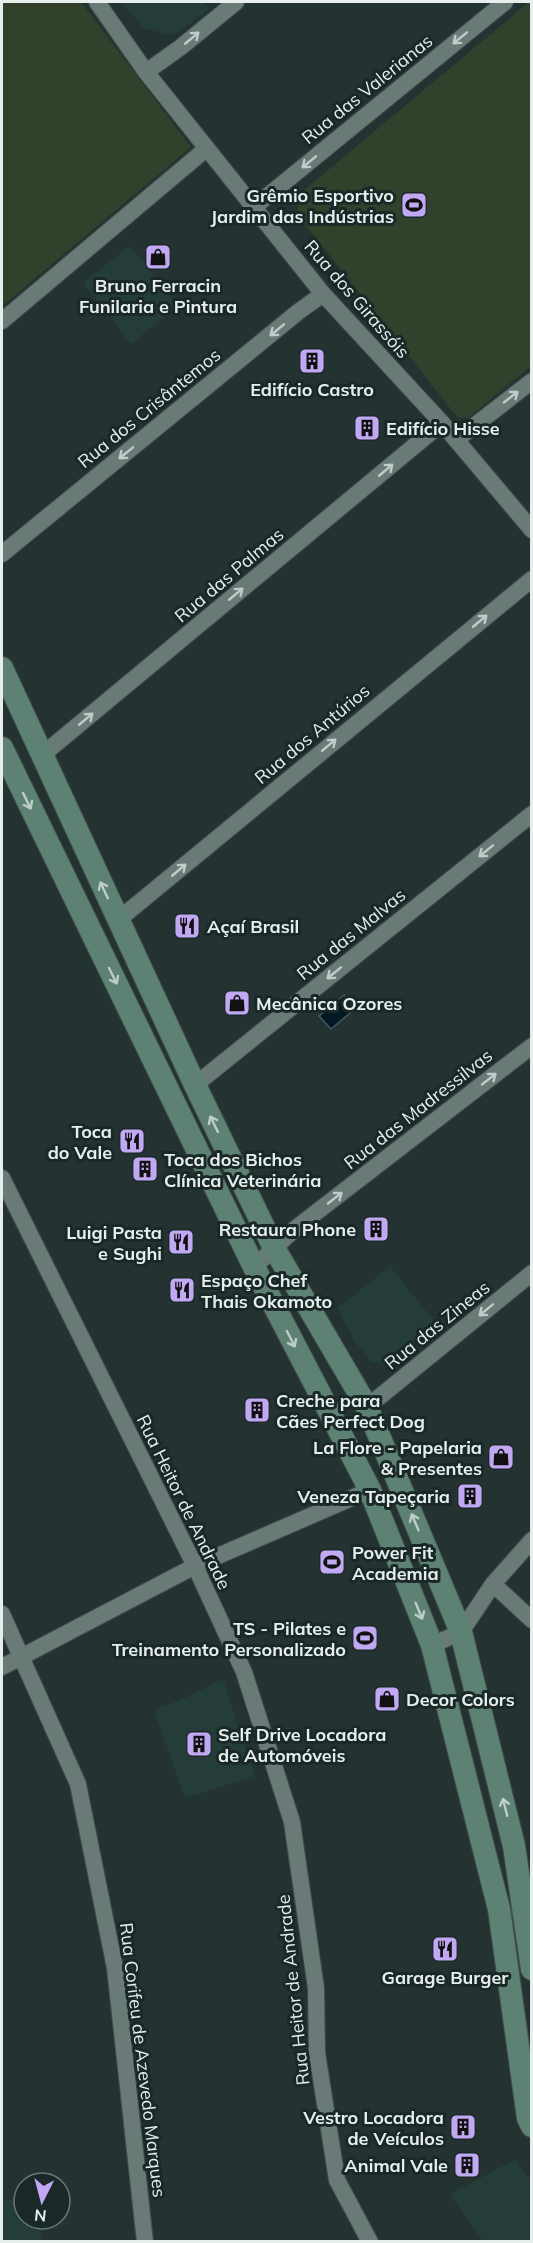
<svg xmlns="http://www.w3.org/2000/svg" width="533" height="2243" font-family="Mulish,sans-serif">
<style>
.built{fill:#253d39}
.green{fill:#31412c}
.water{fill:#021822;stroke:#46585f;stroke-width:1.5}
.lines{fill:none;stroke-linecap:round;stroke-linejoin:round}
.minor-casing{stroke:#404e4c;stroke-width:18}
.secondary-casing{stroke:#404e4c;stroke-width:24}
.minor{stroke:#697a77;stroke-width:16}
.secondary{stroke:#5d8274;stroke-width:22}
.oneway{stroke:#c0ccca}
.oneway2{stroke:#bdcec9}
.labels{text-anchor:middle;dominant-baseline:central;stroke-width:6;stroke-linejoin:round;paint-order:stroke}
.street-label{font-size:18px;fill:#e6efee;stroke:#1a2927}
.poi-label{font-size:18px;font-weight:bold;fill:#e6efee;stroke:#1a2927;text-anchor:end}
</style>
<rect width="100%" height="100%" fill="#243331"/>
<path class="built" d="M120 2H203L209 9 177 33 166 34 144 28Z
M130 246 178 305 131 344 83 283Z
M390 1267 436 1323 387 1363 371 1362 356 1343 337 1308Z
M223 1679 255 1776 185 1798 154 1710 183 1699Z
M516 2159 531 2181V2241H483L450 2194Z
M24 2199V2219H40L41 2241H2V2200Z"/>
<path class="green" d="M2 2H81L191 147 2 306Z
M529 2H532L531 366 468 418 457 417 298 215 297 196Z"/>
<path class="water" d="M344 995 355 1009 331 1029 319 1016Z"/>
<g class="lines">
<defs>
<path id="minor" d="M97 2 146 72 323 294 442 423 532 530
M146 72 181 47 236 2
M254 207 505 2
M2 321 206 149
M456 440 532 381
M2 554 298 312 323 294
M41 756 442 423
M118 920 532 579
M195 1085 532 814
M2 1178 195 1566 244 1672 292 1822 316 1988 317 2053 337 2180 370 2242
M254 1267 296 1228 532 1046
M367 1407 532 1273
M493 1584 532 1620
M2 1614 78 1784 115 1968 145 2242
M432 1645 461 1632 493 1584 532 1540
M2 1667 195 1566 370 1490"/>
<path id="secondary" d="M2 668 195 1085 274 1248 367 1407 461 1632 514 1846 532 1969
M2 748 254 1267 370 1490 432 1645 499 1909 528 2118 532 2126"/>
</defs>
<use href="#minor" class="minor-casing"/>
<use href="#secondary" class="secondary-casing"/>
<use href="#minor" class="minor"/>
<use href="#secondary" class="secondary"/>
</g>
<defs><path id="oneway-shaft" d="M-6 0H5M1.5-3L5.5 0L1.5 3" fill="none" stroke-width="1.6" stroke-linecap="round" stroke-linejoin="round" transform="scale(1.5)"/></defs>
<g class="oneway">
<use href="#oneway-shaft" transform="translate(192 38) rotate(-40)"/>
<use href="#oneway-shaft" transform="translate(460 38) rotate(141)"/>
<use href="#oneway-shaft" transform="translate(309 162) rotate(141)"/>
<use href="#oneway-shaft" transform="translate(277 330) rotate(141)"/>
<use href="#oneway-shaft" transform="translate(511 397) rotate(-38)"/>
<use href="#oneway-shaft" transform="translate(126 453) rotate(141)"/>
<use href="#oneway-shaft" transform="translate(386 470) rotate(-40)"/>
<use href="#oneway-shaft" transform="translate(236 594) rotate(-40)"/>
<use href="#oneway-shaft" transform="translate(480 621) rotate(-40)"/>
<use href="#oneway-shaft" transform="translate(86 719) rotate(-40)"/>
<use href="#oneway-shaft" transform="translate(329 745) rotate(-40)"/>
<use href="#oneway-shaft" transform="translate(486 851) rotate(141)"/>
<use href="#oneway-shaft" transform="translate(179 870) rotate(-40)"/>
<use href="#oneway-shaft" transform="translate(334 973) rotate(141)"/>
<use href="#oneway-shaft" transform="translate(489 1079) rotate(-38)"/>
<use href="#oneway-shaft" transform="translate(335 1198) rotate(-38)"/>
<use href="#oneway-shaft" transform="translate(486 1310) rotate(141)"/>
</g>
<g class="oneway2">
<use href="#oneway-shaft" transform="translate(27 801) rotate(64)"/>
<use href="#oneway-shaft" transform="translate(104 890) rotate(-115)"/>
<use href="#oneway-shaft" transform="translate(113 976) rotate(64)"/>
<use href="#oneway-shaft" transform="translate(214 1124) rotate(-116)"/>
<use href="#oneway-shaft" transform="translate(291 1339) rotate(63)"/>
<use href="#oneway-shaft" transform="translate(415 1522) rotate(-113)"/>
<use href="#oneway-shaft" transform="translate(419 1611) rotate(68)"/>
<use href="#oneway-shaft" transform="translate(505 1807) rotate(-104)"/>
</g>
<defs>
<symbol id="stadium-square" viewBox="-11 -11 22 22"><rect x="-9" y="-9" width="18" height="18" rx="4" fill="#c0a8f3" stroke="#1a2927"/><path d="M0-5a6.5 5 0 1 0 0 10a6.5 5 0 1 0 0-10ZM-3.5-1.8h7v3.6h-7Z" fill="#111"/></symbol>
<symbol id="shop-square" viewBox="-11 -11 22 22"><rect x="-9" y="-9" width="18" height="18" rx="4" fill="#c0a8f3" stroke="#1a2927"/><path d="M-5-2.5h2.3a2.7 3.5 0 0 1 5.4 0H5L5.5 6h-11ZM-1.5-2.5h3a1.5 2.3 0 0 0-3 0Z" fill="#111"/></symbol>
<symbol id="building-square" viewBox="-11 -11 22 22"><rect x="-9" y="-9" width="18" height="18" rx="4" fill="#c0a8f3" stroke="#1a2927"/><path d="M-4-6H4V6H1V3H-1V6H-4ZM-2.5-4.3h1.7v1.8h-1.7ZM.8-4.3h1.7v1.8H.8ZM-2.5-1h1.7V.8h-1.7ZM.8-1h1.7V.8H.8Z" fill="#111"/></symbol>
<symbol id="restaurant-square" viewBox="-11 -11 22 22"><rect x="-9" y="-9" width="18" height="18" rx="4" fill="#c0a8f3" stroke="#1a2927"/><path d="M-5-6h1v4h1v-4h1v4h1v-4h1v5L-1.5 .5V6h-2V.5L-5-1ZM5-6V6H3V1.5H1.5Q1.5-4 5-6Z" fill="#111"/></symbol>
</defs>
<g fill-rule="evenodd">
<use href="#stadium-square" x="399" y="190" width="30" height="30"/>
<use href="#shop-square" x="143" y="242" width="30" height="30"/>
<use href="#building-square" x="297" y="346" width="30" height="30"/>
<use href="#building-square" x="352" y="413" width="30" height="30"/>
<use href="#restaurant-square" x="172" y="911" width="30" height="30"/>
<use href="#shop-square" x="222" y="988" width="30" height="30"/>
<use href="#restaurant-square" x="117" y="1126" width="30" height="30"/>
<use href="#building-square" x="130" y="1154" width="30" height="30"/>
<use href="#building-square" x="361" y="1214" width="30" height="30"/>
<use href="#restaurant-square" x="166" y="1227" width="30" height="30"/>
<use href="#restaurant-square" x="167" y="1275" width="30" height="30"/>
<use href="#building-square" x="242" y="1395" width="30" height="30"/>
<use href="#shop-square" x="486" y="1442" width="30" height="30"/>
<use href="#building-square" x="455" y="1481" width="30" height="30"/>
<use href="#stadium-square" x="317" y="1547" width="30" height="30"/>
<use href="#stadium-square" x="350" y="1623" width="30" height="30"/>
<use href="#shop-square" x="372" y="1684" width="30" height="30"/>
<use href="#building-square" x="184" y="1729" width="30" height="30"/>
<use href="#restaurant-square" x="430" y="1934" width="30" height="30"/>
<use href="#building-square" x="448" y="2112" width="30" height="30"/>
<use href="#building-square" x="452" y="2150" width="30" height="30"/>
</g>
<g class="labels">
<g class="street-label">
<text transform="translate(367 89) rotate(-39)">Rua das Valerianas</text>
<text transform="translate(357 299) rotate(49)">Rua dos Girassóis</text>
<text transform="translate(149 408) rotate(-39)">Rua dos Crisântemos</text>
<text transform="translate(229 575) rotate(-40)">Rua das Palmas</text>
<text transform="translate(312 734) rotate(-40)">Rua dos Antúrios</text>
<text transform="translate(351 934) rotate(-39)">Rua das Malvas</text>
<text transform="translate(418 1109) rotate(-38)">Rua das Madressilvas</text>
<text transform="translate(437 1325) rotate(-39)">Rua das Zineas</text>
<text transform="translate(184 1502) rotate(64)">Rua Heitor de Andrade</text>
<text transform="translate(293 1990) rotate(-96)">Rua Heitor de Andrade</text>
<text transform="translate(143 2060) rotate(83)">Rua Corifeu de Azevedo Marques</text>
</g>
<g class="poi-label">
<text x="394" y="195">Grêmio Esportivo<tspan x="394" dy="21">Jardim das Indústrias</tspan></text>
<text x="158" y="285" text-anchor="middle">Bruno Ferracin<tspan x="158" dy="21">Funilaria e Pintura</tspan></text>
<text x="312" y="389" text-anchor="middle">Edifício Castro</text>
<text x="386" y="428" text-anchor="start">Edifício Hisse</text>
<text x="207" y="926" text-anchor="start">Açaí Brasil</text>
<text x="256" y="1003" text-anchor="start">Mecânica Ozores</text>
<text x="112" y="1131">Toca<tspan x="112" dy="21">do Vale</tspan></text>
<text x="164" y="1159" text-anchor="start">Toca dos Bichos<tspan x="164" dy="21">Clínica Veterinária</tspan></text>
<text x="356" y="1229">Restaura Phone</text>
<text x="162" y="1232">Luigi Pasta<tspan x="162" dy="21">e Sughi</tspan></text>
<text x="201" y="1280" text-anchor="start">Espaço Chef<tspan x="201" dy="21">Thais Okamoto</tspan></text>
<text x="276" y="1400" text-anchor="start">Creche para<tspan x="276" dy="21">Cães Perfect Dog</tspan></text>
<text x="482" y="1447">La Flore - Papelaria<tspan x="482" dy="21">&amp; Presentes</tspan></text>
<text x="450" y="1496">Veneza Tapeçaria</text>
<text x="352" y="1552" text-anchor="start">Power Fit<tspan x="352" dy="21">Academia</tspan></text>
<text x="346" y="1628">TS - Pilates e<tspan x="346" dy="21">Treinamento Personalizado</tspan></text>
<text x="406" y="1699" text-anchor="start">Decor Colors</text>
<text x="218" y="1734" text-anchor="start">Self Drive Locadora<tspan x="218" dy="21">de Automóveis</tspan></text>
<text x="445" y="1977" text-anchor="middle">Garage Burger</text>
<text x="444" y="2117">Vestro Locadora<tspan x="444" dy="21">de Veículos</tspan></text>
<text x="448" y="2165">Animal Vale</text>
</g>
</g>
<rect width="533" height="2243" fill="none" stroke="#e6efee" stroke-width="6"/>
<g transform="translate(42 2201) rotate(186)"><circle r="28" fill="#1a2927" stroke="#6c7877" stroke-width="1.5"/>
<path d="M0-4.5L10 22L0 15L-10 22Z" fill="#c0a8f3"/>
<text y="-9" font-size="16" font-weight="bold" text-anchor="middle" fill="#e6efee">N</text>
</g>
</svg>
